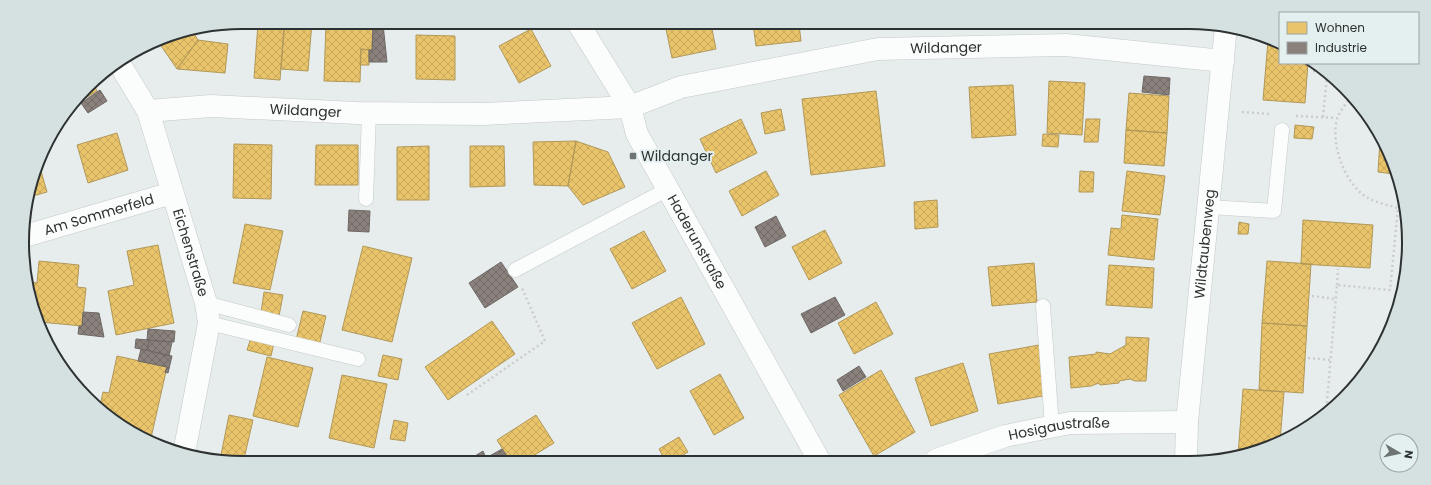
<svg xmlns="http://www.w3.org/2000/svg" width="1431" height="485" font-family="Poppins,sans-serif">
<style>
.homes{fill:url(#homes-cross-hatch);stroke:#b19859}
.industry{fill:url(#industry-cross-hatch);stroke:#6e6966}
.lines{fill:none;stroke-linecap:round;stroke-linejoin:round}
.service-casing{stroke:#c4c8c8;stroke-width:15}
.minor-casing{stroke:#c4c8c8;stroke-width:23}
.path{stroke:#cbcdcc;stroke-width:2.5;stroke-dasharray:2 3;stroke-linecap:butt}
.service{stroke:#fbfcfc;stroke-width:14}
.minor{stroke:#fbfcfc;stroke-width:22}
.poi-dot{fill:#6e7373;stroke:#e4f0ef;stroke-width:1.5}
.labels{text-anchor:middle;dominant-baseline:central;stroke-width:4;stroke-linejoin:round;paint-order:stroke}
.street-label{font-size:14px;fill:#2d3131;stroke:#e4f0ef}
.poi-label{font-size:14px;fill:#2d3131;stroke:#e4f0ef;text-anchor:start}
.rim{fill:none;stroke:#2d3131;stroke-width:2}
</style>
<defs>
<pattern id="homes-cross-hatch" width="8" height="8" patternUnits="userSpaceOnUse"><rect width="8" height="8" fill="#e9c46a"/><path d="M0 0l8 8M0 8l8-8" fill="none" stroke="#c8a95c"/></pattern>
<pattern id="industry-cross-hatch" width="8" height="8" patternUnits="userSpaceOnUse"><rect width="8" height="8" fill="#8a817c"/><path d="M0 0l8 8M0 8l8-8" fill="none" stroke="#716a66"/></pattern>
</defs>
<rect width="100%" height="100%" fill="#e7eded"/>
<path class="homes" d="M285 22H312L308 71 281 69Z
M326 22 373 23 372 50 361 49 360 82 324 81Z
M258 23 284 25 280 80 254 78Z
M665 24H711L716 49 672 58Z
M753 24H799L801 41 756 46Z
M531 29 551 66 519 83 499 46Z
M193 32 198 40 177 69 157 40Z
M416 35 455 36V80L416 79Z
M198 40 228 44 225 73 177 69Z
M1268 41 1280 46V63H1308L1305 103 1263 100Z
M361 49 369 50V65H360Z
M1049 81 1085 83 1082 135 1047 133Z
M93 83 97 91 76 104Z
M1013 85 1016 135 972 138 969 87Z
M876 91 885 166 811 175 802 99Z
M1129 93 1169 96 1167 133 1126 130Z
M781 109 785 130 765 134 761 113Z
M741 119 757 153 716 173 700 139Z
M1086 119H1100L1098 142H1084Z
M1295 125 1314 127 1312 139 1294 138Z
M1126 130 1167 133 1164 166 1124 163Z
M117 133 128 170 88 183 77 145Z
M1043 134 1059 135 1058 147 1042 146Z
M1380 140 1394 174 1378 172Z
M576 141 568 186 534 185 533 142Z
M576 141 608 152 625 187 583 205 568 186Z
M234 144 272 145 271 199 233 198Z
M316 145H358V185H315Z
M429 146V200H397V147Z
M470 146H504L505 186 470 187Z
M39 164 47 192 29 197Z
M766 171 779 195 742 216 729 191Z
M1080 171 1094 172 1093 192H1079Z
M1127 171 1165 176 1160 215 1122 211Z
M937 200 938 227 915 229 914 202Z
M1122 215 1158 219 1154 260 1108 255 1111 228 1121 229Z
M1303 220 1373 225 1370 268 1301 264Z
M1239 222 1249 224 1248 234H1238Z
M245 224 283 231 270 290 233 283Z
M825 230 842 263 809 280 792 247Z
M644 231 666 271 632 289 610 249Z
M158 245 174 323 116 335 108 291 134 285 127 251Z
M363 246 412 258 392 342 342 330Z
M39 261 79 265 77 287 86 288 82 326 40 322 29 299V294L30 282 37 283Z
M1267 261 1311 264 1307 326 1262 323Z
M1034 263 1037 302 992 306 988 267Z
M1109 265 1154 268 1152 308 1106 305Z
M264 292 283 295 279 316 261 313Z
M681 297 705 344 657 369 632 323Z
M876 302 893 334 854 354 838 323Z
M303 311 326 316 319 346 296 340Z
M492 321 515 354 448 400 425 367Z
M1262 323 1307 326 1303 393 1259 390Z
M1126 337 1149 338 1146 381H1135L1130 379 1119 381V383L1100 385 1099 383 1091 386 1071 388 1069 357 1096 354V352L1110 354 1126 345Z
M251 338 274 343 271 356 247 350Z
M1039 345 1048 395 998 404 989 354Z
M383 355 402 359 398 380 378 376Z
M117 356 167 367 151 438 120 426 100 406 103 392 109 393Z
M267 357 313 368 298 427 253 416Z
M963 363 978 411 931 426 915 378Z
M881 370 915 432 874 456 839 395Z
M720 374 744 418 714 435 690 391Z
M342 375 387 384 374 448 329 438Z
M1243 389 1284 392 1280 442 1238 455Z
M229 415 253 420 244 459 221 455Z
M536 415 554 443 528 459H509L497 440Z
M394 420 408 423 405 441 390 439Z
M679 437 688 452 675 460H665L659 449Z
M1095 458 1130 461H1095Z"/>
<path class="industry" d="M373 24H383L387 62H369V50H372Z
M1144 76 1170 78 1169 95 1142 92Z
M100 90 107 101 88 113 81 103Z
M349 210 370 211 369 232 348 231Z
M776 216 786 236 765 247 755 227Z
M501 262 518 287 485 308 469 283Z
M835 297 845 315 811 333 801 314Z
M83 312 99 313 104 337 78 334 79 326H82Z
M148 329 175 331 174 342 147 340Z
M136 339 149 340 147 350 135 348Z
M149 340 172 342 169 356 147 350Z
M141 349 172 356 168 373 165 372 167 367 138 361Z
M859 366 866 377 843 391 837 380Z
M502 449 509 459H470L483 451 486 458Z"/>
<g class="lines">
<defs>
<path id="service" d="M366 199 369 113
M1209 207 1274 211 1282 130
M515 270 668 189
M206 303 289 325
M1043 306 1052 426
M209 323 358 359"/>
<g id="minor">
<path id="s1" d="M578 23 630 107 637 134 819 460"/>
<path id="s2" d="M119 63 148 111 206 303 209 323 184 453"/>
<path id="s3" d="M148 111 211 106 357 113 484 114 630 107 681 87 878 49 1066 45 1223 61"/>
<path id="s4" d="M25 236 172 193"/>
<path id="s5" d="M936 460 1005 436 1070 423 1187 422"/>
<path id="s6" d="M1186 461 1187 422 1226 26"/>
</g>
</defs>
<use href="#service" class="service-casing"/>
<use href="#minor" class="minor-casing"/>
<path class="path" d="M1313 71 1324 72
M1242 112 1269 114
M1296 116 1337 118
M1323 117 1327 75
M1337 285 1338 269
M1312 296 1336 299
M1308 358 1331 360
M467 395 545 341 522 288
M1326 413 1337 285 1390 290 1398 208C1388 205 1377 203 1368 198 1345 185 1330 144 1337 119 1339 112 1346 104 1350 98
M1299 432V426L1312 423"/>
<use href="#service" class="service"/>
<use href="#minor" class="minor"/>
</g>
<rect class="poi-dot" x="629" y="152" width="8" height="8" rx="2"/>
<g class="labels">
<g class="street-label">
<text stroke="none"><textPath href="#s3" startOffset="806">Wildanger</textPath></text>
<text stroke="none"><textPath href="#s3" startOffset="158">Wildanger</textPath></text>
<text stroke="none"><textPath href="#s4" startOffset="77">Am Sommerfeld</textPath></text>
<text stroke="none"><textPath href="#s1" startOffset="250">Haderunstraße</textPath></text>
<text stroke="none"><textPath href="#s6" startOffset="218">Wildtaubenweg</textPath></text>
<text stroke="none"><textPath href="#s2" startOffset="204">Eichenstraße</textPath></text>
<text stroke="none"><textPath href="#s5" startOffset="128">Hosigaustraße</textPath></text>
</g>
<g class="poi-label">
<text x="641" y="156">Wildanger</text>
</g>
</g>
<path d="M0 0H1431V485H0ZM242 29H1189A213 213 0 0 1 1402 242V243A213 213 0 0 1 1189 456H242A213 213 0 0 1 29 243V242A213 213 0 0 1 242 29Z" fill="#d5e1e0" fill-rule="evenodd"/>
<path class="rim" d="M242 29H1189A213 213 0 0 1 1402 242V243A213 213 0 0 1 1189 456H242A213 213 0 0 1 29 243V242A213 213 0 0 1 242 29Z"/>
<rect x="1279" y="12" width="140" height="52" fill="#e4f0ef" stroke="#9ba4a3"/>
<rect x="1287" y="22" width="20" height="12" fill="#e9c46a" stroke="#9ba4a3"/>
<text x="1315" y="32" font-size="12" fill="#2d3131">Wohnen</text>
<rect x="1287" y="42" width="20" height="12" fill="#8a817c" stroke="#9ba4a3"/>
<text x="1315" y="52" font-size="12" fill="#2d3131">Industrie</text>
<g transform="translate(1399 453) rotate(99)"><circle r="19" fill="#e4f0ef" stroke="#9ba4a3"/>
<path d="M0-3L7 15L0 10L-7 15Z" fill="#6e7373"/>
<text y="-6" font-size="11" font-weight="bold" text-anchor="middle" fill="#2d3131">N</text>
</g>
</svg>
